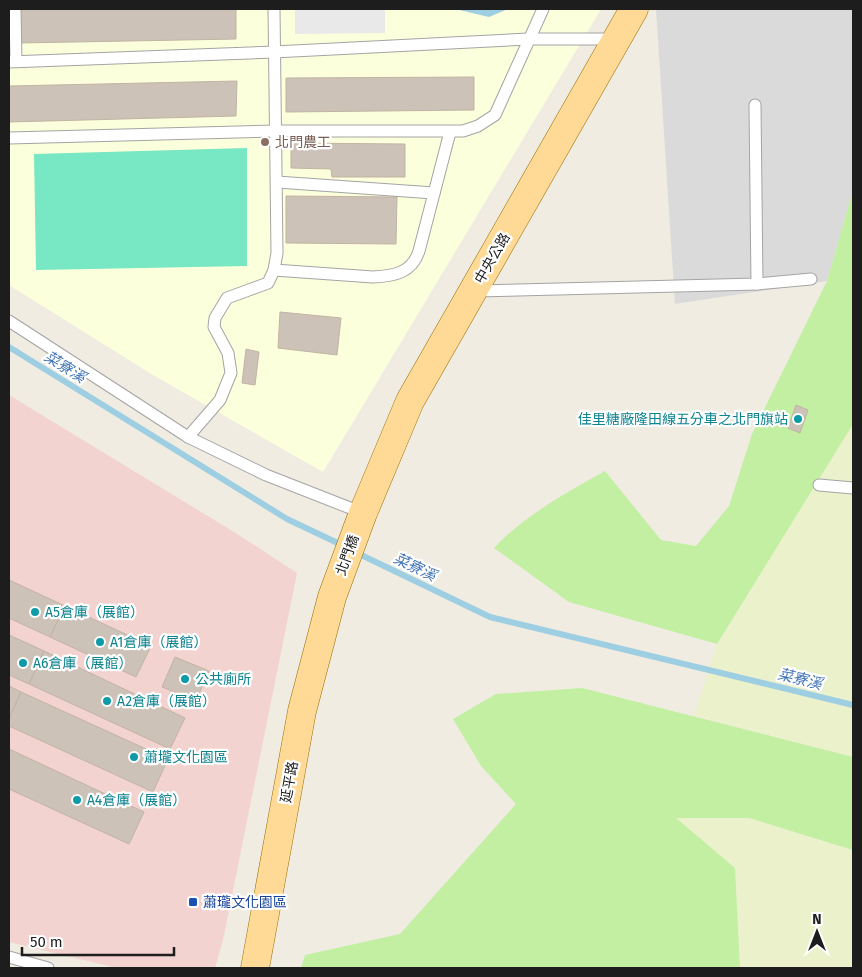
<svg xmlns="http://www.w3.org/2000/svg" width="862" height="977" viewBox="0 0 862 977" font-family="'Fira Sans','Noto Sans TC',sans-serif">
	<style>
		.residential { fill: #dbdada }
		.commercial { fill: #f2d3cf }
		.education { fill: #fcffdb }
		.farmland { fill: #ebf1cb }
		.grass { fill: #c2efa2 }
		.pitch { fill: #77e7c4 }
		.parking { fill: #e9e9e9 }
		.water { fill: #9dcee2 }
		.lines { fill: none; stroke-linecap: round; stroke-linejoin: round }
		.stream { stroke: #9dcee2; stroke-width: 6 }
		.building { fill: #ccc2b8; stroke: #c3b3a3 }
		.lane-casing { stroke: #a4a4a4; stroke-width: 13 }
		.primary-casing { stroke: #966f00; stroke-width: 29 }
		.lane { stroke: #fff; stroke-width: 11 }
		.primary { stroke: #ffda97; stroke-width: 28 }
		.education-dot { fill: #8d6e63; stroke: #fff; stroke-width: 2 }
		.culture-dot { fill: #0f9aa8; stroke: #fff; stroke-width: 2 }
		.transit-dot { fill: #1a4fb4; stroke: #fff; stroke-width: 2 }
		.labels { text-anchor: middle; stroke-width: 4.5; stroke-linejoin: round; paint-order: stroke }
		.education-label { font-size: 14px; fill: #785e54; stroke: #fff; text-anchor: start }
		.street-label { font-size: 14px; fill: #1d1d1d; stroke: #fff }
		.culture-label { font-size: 14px; fill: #0d838f; stroke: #fff; text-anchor: start }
		.transit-label { font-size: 14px; fill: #164399; stroke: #fff; text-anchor: start }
		.water-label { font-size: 15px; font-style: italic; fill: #4073b6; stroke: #fff }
	</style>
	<rect width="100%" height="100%" fill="#f0ece2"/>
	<!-- residential -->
	<polygon class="residential" points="656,9 853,9 853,190 827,281 675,304"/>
	<!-- commercial -->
	<polygon class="commercial" points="9,395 234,532 297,573 223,940 215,968 117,968 9,942"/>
	<!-- education -->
	<polygon class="education" points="9,9 601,9 323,472 153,375 9,285"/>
	<!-- farmland -->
	<g class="farmland">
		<polygon points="853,424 853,757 694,716 717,644"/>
		<polygon points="676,818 749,818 853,850 853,968 740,968 735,868"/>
	</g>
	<!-- grass -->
	<g class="grass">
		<path d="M853,190V424L717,644L569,602L494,548C525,515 566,493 605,471L661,540L696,546L729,506L752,434L827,281Z"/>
		<polygon points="582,688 853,757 853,850 749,818 676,818 735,868 740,968 301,968 305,955 400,934 516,804 481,766 453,719 496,694"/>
	</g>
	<!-- pitch -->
	<polygon class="pitch" points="247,148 247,266 36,270 34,154"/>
	<!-- parking -->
	<polygon class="parking" points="295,9 385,9 385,33 295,34"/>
	<!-- water -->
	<polygon class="water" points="455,9 508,9 489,17"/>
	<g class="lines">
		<!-- stream -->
		<g class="stream">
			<polyline points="9,347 287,519 344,546"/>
			<polyline points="355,552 490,617 853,705"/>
		</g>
	</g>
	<!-- building -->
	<g class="building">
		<polygon points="20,9 236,9 236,39 20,43"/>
		<polygon points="474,77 474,110 286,112 286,78"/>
		<polygon points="237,81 236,116 9,122 9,86"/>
		<polygon points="291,143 405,144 405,177 332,177 331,169 291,168"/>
		<polygon points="286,196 397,197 396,244 286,243"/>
		<polygon points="280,312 341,318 337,355 278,348"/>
		<polygon points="246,349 259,352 255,385 242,383"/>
		<polygon points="796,405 808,410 800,433 788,428"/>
		<polygon points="9,580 65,606 50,637 9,618"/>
		<polygon points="65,606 151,646 136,677 50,637"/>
		<polygon points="9,635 44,651 29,684 9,675"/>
		<polygon points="44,651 185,718 170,749 29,684"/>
		<polygon points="175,657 209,671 196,701 162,687"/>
		<polygon points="9,686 21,692 9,719"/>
		<polygon points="21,692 168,759 153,792 9,726 9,719"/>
		<polygon points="9,749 144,812 129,844 9,789"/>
	</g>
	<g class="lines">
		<defs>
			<g id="lane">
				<polyline points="15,9 16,61"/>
				<polyline points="9,62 274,52 528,39 616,39"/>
				<polyline points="755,105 757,284"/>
				<polyline points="9,138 277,131 463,131 478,126 495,115 543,9"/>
				<polyline points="277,182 434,193"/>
				<path d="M274,270L373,277C394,276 412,273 419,251L450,132"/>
				<polyline points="475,291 757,284 811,279"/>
				<polyline points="9,321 188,437 266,475 363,513"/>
				<polyline points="188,437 220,400 231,373 228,353 214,327 215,318 227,298 268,283 274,270 277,253 274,9"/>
				<polyline points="819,485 853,488"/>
				<polyline points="9,957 48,968"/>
			</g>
			<polyline id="primary" points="255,968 302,711 332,597 363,513 410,401 634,9"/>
		</defs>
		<!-- lane casing -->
		<use href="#lane" class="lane-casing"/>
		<!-- primary casing -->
		<use href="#primary" class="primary-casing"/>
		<!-- lane -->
		<use href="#lane" class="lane"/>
		<!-- primary -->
		<use href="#primary" class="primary"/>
	</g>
	<!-- markers -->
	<circle class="education-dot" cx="265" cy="142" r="5"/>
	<g class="culture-dot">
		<circle cx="798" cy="419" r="5"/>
		<circle cx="35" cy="612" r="5"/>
		<circle cx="100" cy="642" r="5"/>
		<circle cx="23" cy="663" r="5"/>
		<circle cx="185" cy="679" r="5"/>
		<circle cx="107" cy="701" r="5"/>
		<circle cx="134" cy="757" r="5"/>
		<circle cx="77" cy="800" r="5"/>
	</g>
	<rect class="transit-dot" x="188" y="897" width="10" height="10" rx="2.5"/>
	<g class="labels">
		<!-- education labels -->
		<g class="education-label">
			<text x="275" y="147">北門農工</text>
		</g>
		<!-- street labels -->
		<g class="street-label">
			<text transform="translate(492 258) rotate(-60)" y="5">中央公路</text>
			<text transform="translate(347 555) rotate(-70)" y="5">北門橋</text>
			<text transform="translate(289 782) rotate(-80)" y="5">延平路</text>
		</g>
		<!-- culture labels -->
		<g class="culture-label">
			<text x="788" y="424" text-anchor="end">佳里糖廠隆田線五分車之北門旗站</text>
			<text x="45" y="617">A5倉庫（展館）</text>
			<text x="110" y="647">A1倉庫（展館）</text>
			<text x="33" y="668">A6倉庫（展館）</text>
			<text x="195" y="684">公共廁所</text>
			<text x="117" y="706">A2倉庫（展館）</text>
			<text x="144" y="762">蕭壠文化園區</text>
			<text x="87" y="805">A4倉庫（展館）</text>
		</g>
		<!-- transit labels -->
		<g class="transit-label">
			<text x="203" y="907">蕭瓏文化園區</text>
		</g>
		<!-- water labels -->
		<g class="water-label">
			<text transform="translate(65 367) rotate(32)" y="5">菜寮溪</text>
			<text transform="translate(415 567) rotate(26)" y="5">菜寮溪</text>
			<text transform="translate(800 679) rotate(14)" y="5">菜寮溪</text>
		</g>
	</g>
	<!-- border -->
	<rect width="862" height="977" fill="none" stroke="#1d1d1d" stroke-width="20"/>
	<!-- north arrow -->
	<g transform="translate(817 932)" stroke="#ffffff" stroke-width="4" paint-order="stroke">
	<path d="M0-4L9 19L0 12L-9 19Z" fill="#1d1d1d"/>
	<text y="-8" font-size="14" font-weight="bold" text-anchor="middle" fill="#1d1d1d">N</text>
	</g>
	<!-- scale -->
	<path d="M22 947v8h152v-8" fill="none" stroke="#1d1d1d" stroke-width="2.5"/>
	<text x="30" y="947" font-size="15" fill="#1d1d1d" stroke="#ffffff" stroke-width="4" paint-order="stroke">50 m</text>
</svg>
